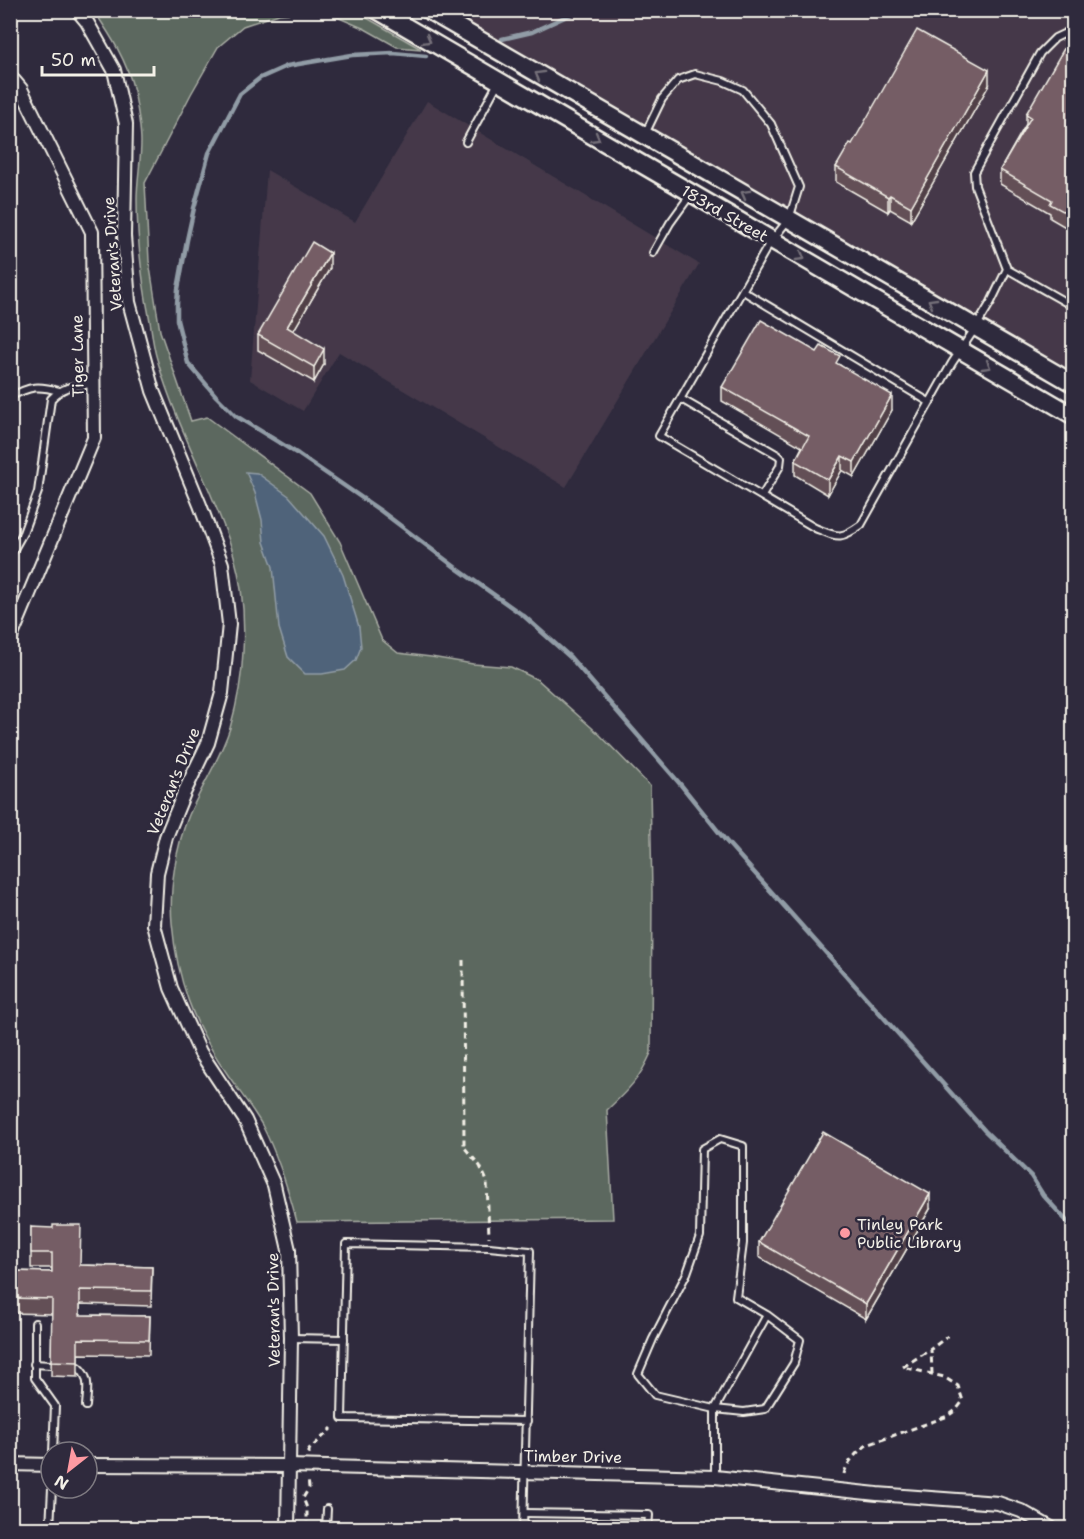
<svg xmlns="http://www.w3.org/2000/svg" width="1084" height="1539" viewBox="0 0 1084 1539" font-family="'Shantell Sans',sans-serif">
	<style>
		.built { fill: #443949 }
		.green { fill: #5b685e; stroke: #a8aca3; stroke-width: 1.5 }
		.water { fill: #4f647a; stroke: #919ca6; stroke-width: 1.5 }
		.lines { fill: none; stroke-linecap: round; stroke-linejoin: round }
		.stream { stroke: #919ca6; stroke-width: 4.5 }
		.lane-casing { stroke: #f4f1e8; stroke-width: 10 }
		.street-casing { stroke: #f4f1e8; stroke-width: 16 }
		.secondary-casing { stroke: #f4f1e8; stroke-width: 21 }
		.path { stroke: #f4f1e8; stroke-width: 3; stroke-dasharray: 6 4.5; stroke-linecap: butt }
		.lane { stroke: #2f2a3d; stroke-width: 6 }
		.street { stroke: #2f2a3d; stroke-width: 12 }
		.secondary { stroke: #2f2a3d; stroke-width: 16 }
		.wall { fill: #645057; stroke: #f4f1e8; stroke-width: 1.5 }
		.shaded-wall { fill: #514147; stroke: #f4f1e8; stroke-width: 1.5 }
		.building { fill: #745d65; stroke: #f4f1e8; stroke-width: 1.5 }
		.oneway { stroke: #747079 }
		.poi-dot { fill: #ff9aa2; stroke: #2f2a3d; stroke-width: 2 }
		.labels { text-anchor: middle; stroke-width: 5; stroke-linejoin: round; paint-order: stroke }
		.street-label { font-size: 16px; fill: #f4f1e8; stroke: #2f2a3d }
		.poi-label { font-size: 16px; fill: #f4f1e8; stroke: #2f2a3d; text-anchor: start }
	</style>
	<rect width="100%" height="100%" fill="#2f2a3d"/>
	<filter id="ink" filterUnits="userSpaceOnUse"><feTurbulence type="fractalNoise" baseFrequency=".0167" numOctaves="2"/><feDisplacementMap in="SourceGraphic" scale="12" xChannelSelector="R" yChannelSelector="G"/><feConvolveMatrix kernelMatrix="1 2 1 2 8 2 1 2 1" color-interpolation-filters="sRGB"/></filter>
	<g filter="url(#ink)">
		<!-- built -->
		<g class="built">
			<polygon points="416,11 1073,11 1073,392"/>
			<polygon points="427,101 699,264 566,487 339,352 303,411 250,380 267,170 355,222"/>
		</g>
		<!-- green -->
		<path class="green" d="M94,11H355L421,49L397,47L365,29L323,11L279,14L243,26L218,47L191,94L145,183L149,261L160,331L191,421L207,417L310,493L340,542L382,640L398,653L431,657L473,664L511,667L538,680L600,735L650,786L652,892L651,1053C639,1080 628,1090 607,1110L613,1219L297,1222C288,1188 278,1156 262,1125C251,1106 238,1090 226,1072C193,1024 177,980 172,923C169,890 176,846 189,815C202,786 220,759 230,728C237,704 242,677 243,652C245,620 243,587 234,556C228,534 218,512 209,490C190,447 170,404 157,359C153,347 152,333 150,321C142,281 137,240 137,199C137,180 141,161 141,142C141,127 137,106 134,91C127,61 111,36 94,11Z"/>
		<!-- water -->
		<polygon class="water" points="246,472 257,473 289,496 324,536 343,575 359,627 361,647 356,660 345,670 322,674 305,674 288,657 279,628 273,567 264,542 262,520 255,493"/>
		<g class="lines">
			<!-- stream -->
			<g class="stream">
				<polyline points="502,39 532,32 580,10"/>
				<polyline points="426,56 393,53 352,55 287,66 260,78 240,94 209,153 194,208 187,240 178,289 177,304 177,320 188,363 216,396 236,416 298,454 381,511 459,570 524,616 570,657 681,785 726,841 985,1131 1031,1176 1043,1195 1074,1229"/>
			</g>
			<defs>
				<g id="lane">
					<path d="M645,134L662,99L678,80L695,74L723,81L743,90L771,124L799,187L789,219L769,244L659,436L815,528C838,537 840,540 861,525L952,363L976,327L991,302L1007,269L975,186L974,172L1040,53L1055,38L1074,29"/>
					<polyline points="466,142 499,81"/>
					<polyline points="653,253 670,223 691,194"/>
					<polyline points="1007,269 1074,307"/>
					<polyline points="743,291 929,402"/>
					<path d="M10,397C30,386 38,385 59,391"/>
					<polyline points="681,399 778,455 781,458 780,466 762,496"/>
					<path d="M10,556L23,533L38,492L51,399C64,385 75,386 93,384"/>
					<polyline points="10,598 23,610"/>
					<polyline points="35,1323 35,1378 55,1406 53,1452"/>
					<polyline points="291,1338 344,1339"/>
					<polyline points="34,1364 51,1365"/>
					<path d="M78,1367C91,1378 87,1390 86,1406"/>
					<polyline points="715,1477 715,1409 767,1315 736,1297 743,1243 743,1146 720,1139 702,1149 700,1236 687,1273 653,1339 638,1374 655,1395 715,1409 744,1412 765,1409 794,1363 800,1340 767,1315"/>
					<polyline points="524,1513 649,1515 648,1528"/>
					<polyline points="50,1528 52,1488"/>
					<polyline points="326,1528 327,1509"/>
					<path d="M523,1528C526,1436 528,1344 530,1251L489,1247L346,1244L342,1418L527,1421"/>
				</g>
				<g id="street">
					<polyline points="77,10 87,22 114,70 126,124 124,236 129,302 153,391 200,505 222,564 229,624 222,693 208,743 184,793 166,837 157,873 154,925 171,988 200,1052 245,1120 274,1185 289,1250 291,1338 288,1528"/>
					<polyline points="10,76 21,89 92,232 94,438 10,640"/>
					<polyline points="10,1464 51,1465"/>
					<polyline points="87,1465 289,1466 715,1477 877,1494 998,1503 1021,1511 1051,1528"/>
				</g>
				<g id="secondary">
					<polyline points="377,10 1074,416"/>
					<polyline points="428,10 1074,384"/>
				</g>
			</defs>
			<!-- lane casing -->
			<use href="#lane" class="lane-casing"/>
			<!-- street casing -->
			<use href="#street" class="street-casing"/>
			<!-- secondary casing -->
			<use href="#secondary" class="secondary-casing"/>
			<!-- path -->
			<g class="path">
				<polyline points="463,960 464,1147 480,1166 487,1181 489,1237"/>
				<polyline points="903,1367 931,1349"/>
				<polyline points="932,1374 931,1349 948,1336"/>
				<polyline points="309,1454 309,1450 332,1428"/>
				<path d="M844,1474C847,1462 857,1452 867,1445L948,1416L956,1410L963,1401L958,1386L944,1377L903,1367"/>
				<polyline points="307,1528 307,1508 303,1498 309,1488 308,1478"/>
			</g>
			<!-- lane -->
			<use href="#lane" class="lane"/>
			<!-- street -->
			<use href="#street" class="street"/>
			<!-- secondary -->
			<use href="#secondary" class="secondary"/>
		</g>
		<!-- wall -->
		<g class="wall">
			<polygon points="1074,50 1074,232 1050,218 1050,213 1000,184 1000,170 1026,124 1026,114"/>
			<polygon points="989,85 911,221 890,209 888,212 836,182 836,167 852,144"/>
			<polygon points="330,268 293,331 324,364 314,382 258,350 258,335"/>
			<polygon points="840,365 892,410 854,477 842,470 828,495 795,475 795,461 802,447 722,401 722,387"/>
			<polygon points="930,1209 866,1319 759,1257 759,1242"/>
			<polygon points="31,1227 81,1265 152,1267 151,1306 80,1304 80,1315 150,1316 149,1355 78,1354 78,1377 51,1376 52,1314 10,1313 10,1271 52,1272 52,1268 31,1268"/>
		</g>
		<!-- shaded-wall -->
		<g class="shaded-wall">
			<polygon points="989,70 989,85 911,221 911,207"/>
			<polygon points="890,195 890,209 888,212 888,197"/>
			<polygon points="330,253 330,268 287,342 287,327"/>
			<polygon points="324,349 324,364 314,382 314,367"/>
			<polygon points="892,395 892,410 854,477 854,462"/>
			<polygon points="842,456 842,470 828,495 828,480"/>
			<polygon points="930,1194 930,1209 866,1319 866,1304"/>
		</g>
		<!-- building -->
		<g class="building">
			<polygon points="917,30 989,70 911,207 890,195 888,197 836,167 850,143 852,144"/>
			<polygon points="1066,45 1074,50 1074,217 1050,204 1052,200 1000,170 1031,117 1026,114"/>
			<polygon points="312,242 330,253 287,327 324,349 314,367 258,335"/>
			<polygon points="761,320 817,352 821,346 840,356 836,363 892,395 854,462 842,456 828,480 795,461 809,436 722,387"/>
			<polygon points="823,1132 930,1194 866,1304 759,1242"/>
			<polygon points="53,1225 81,1225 80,1265 152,1267 151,1291 80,1290 80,1315 150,1316 149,1340 78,1339 78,1362 51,1361 52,1299 10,1298 10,1271 52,1272 52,1253 31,1253 31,1227 53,1228"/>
		</g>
		<!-- one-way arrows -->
		<defs><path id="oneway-chevron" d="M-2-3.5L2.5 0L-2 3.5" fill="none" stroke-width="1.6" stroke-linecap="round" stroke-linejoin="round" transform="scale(1.5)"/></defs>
		<g class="oneway">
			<use href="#oneway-chevron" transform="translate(427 40) rotate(30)"/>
			<use href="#oneway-chevron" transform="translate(539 75) rotate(-150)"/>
			<use href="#oneway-chevron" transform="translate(596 138) rotate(30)"/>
			<use href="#oneway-chevron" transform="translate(745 194) rotate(-151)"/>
			<use href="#oneway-chevron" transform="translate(801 257) rotate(30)"/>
			<use href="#oneway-chevron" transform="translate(932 302) rotate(-150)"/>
			<use href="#oneway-chevron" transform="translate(987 366) rotate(30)"/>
		</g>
	</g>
	<!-- markers -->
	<circle class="poi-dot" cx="845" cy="1233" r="6"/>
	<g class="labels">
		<!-- street labels -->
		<g class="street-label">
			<text transform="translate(725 213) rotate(30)" y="6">183rd Street</text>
			<text transform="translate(112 254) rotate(-94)" y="6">Veteran's Drive</text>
			<text transform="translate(77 356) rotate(-91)" y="6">Tiger Lane</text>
			<text transform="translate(173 781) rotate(-68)" y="6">Veteran's Drive</text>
			<text transform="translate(273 1310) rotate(-91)" y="6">Veteran's Drive</text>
			<text transform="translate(573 1456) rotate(1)" y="6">Timber Drive</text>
		</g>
		<!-- poi labels -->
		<g class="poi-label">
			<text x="857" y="1230">Tinley Park<tspan x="857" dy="18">Public Library</tspan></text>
		</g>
	</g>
	<!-- margin -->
	<rect width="1084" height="1539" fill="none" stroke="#2f2a3d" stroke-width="36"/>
	<rect x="18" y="18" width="1048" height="1503" fill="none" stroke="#f4f1e8" stroke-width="2" filter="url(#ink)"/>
	<!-- north arrow -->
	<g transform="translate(69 1470) rotate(211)"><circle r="28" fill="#2f2a3d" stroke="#7e7a81" stroke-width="1.5"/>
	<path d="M0-4.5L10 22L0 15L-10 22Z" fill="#ff9aa2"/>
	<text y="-9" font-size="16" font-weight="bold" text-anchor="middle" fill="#f4f1e8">N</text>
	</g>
	<!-- scale -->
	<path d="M42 66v9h112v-9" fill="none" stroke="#f4f1e8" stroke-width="3"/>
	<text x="51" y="66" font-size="18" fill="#f4f1e8" stroke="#2f2a3d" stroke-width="4.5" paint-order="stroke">50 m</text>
</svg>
